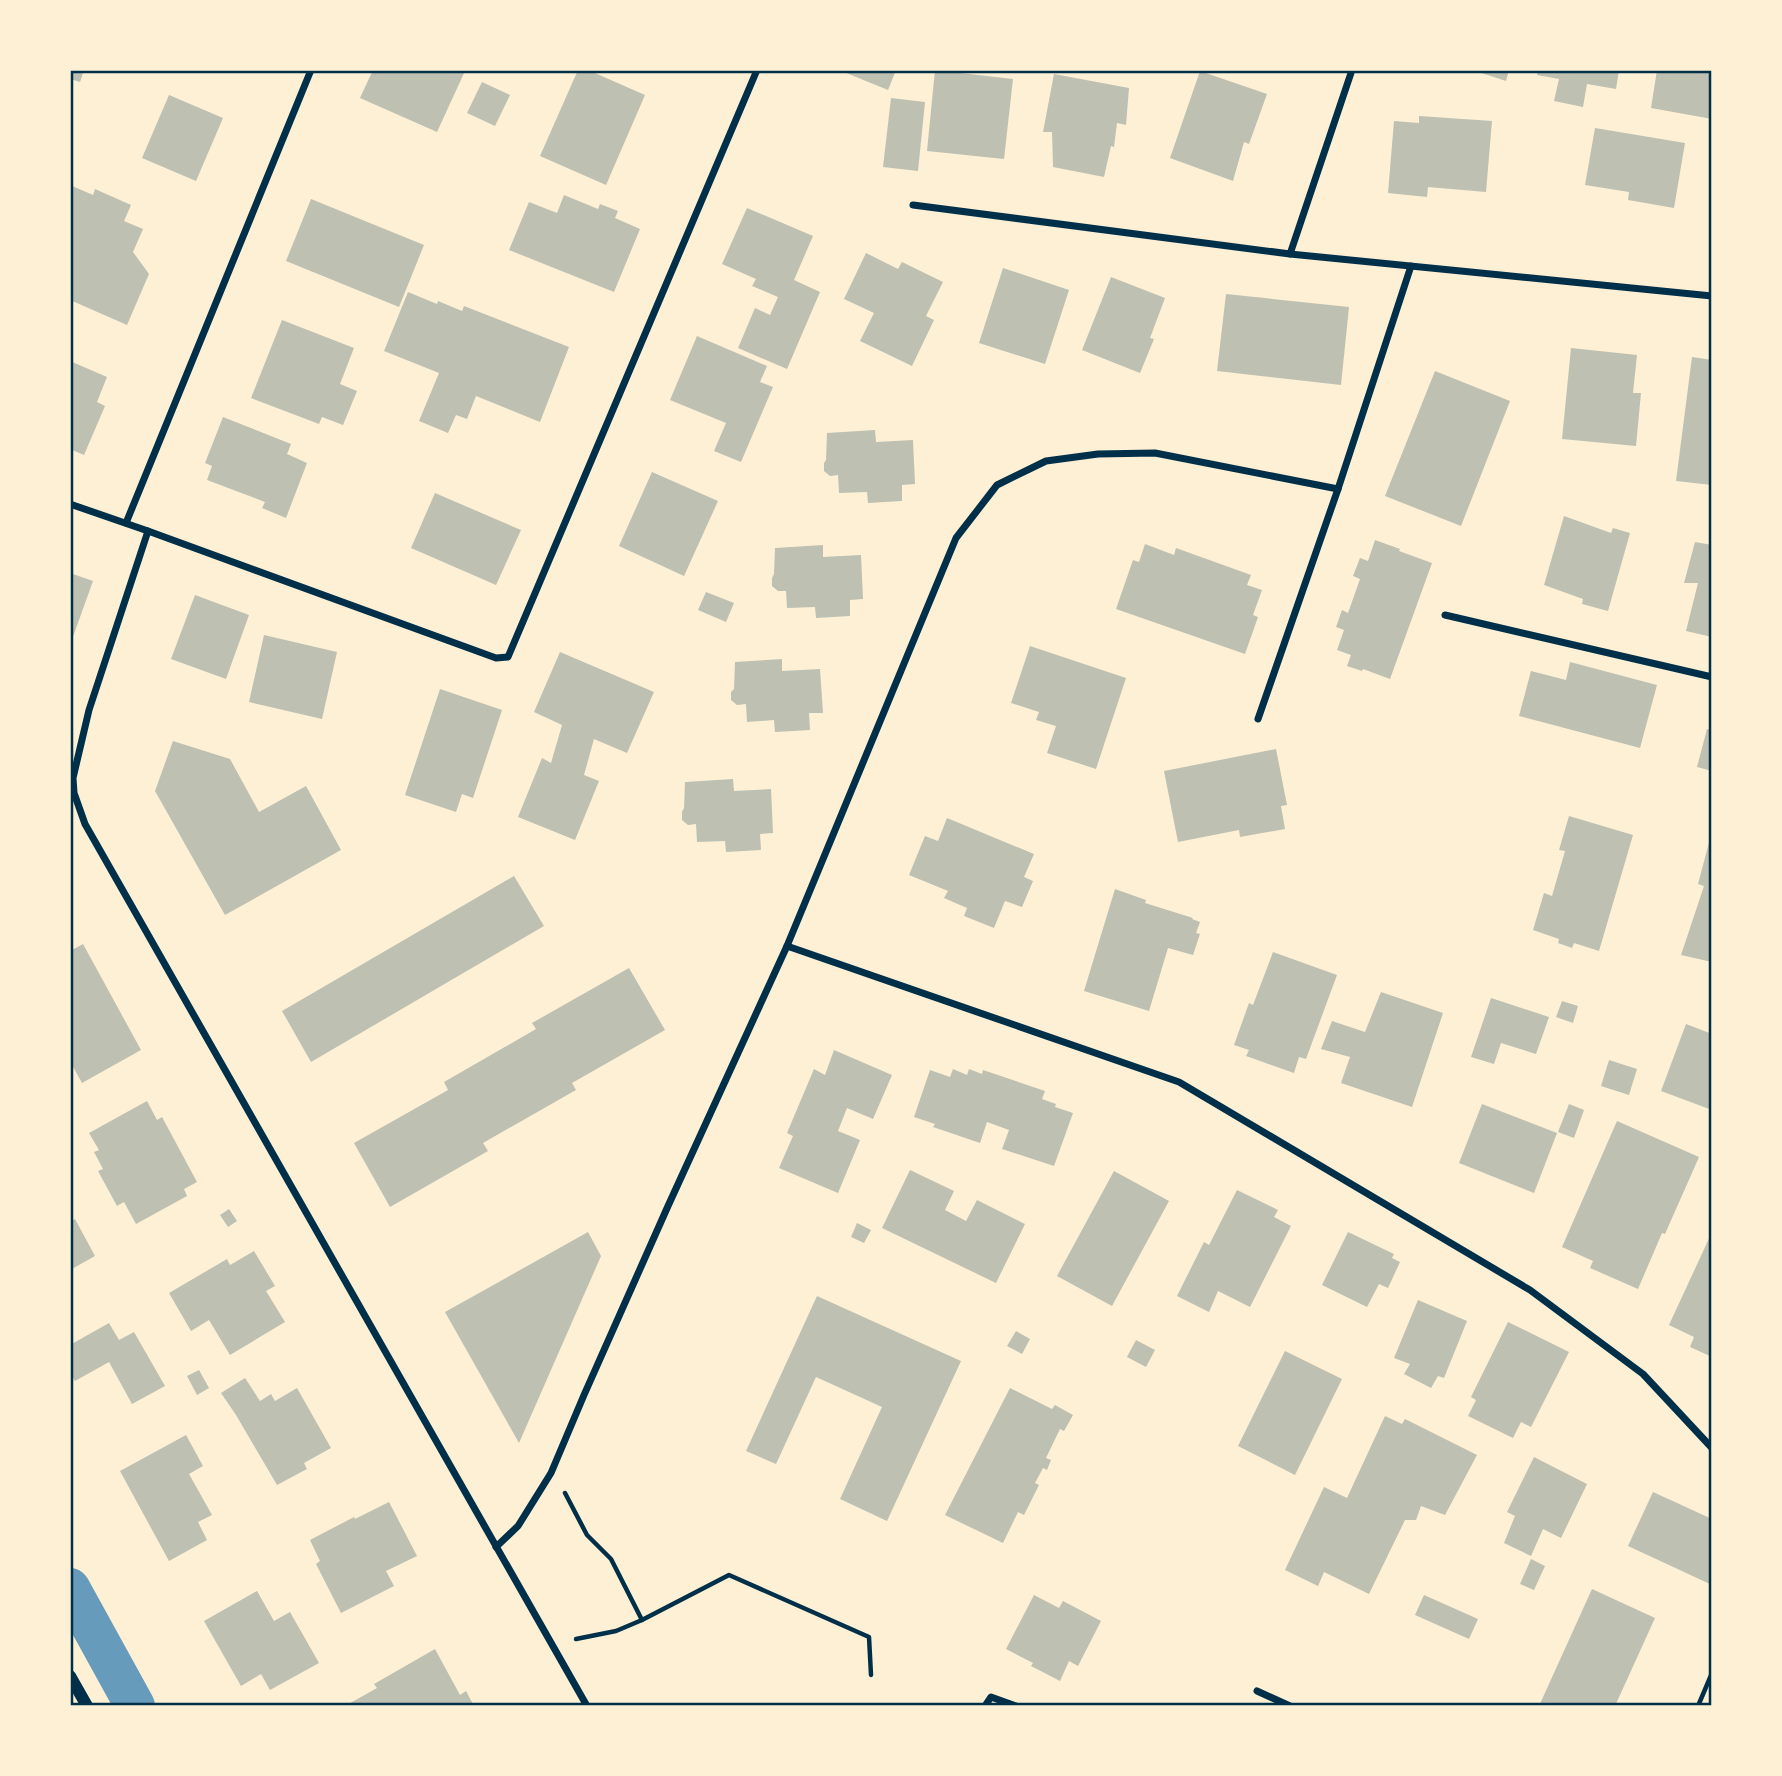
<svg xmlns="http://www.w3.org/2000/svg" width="1782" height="1776" viewBox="0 0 1782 1776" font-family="'Exo 2',sans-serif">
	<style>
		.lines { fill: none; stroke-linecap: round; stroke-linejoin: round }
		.canal { stroke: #669bbc; stroke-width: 40 }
		.building { fill: #bec0b2 }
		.path { stroke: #003049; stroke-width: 4.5 }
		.minor { stroke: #003049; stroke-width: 7 }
		.tertiary { stroke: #003049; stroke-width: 12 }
		.neatline { fill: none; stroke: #003049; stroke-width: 2.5 }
	</style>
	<rect width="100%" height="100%" fill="#fdf0d5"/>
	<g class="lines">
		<!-- canal -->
		<polyline class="canal" points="70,1588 135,1706"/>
	</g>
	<!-- building -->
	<g class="building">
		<polygon points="70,70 84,70 80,82 70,79"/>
		<polygon points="373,70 462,70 465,71 437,132 360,98"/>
		<polygon points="578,70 588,70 645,95 606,185 540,156"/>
		<polygon points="839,70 896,70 888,90"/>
		<polygon points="935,70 1013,79 1004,159 927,151"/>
		<polygon points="1472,70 1509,70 1506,81"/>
		<polygon points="1538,70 1619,70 1616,89 1587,84 1583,107 1554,101 1559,79 1537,75"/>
		<polygon points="1657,70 1712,70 1712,119 1651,108"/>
		<polygon points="1200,71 1267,94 1249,144 1244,142 1233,181 1170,158"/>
		<polygon points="1054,74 1129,88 1126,125 1117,123 1114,147 1111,146 1104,177 1053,167 1052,132 1043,132"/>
		<polygon points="482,82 510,95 495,126 467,113"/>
		<polygon points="169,95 223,118 196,181 142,158"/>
		<polygon points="891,98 925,102 918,171 883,167"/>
		<polygon points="1419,116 1492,121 1486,192 1428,187 1427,197 1388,193 1394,121 1419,123"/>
		<polygon points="1595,128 1685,143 1674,208 1628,200 1629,192 1585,185"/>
		<polygon points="70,185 93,195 95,189 131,205 124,221 143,229 133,252 149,274 127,325 70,300"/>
		<polygon points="564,195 598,209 600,204 618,211 615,218 640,229 614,292 509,250 529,202 557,213"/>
		<polygon points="311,199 424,245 399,307 286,261"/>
		<polygon points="747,208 813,236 794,280 820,292 787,369 738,348 755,308 770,315 778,297 752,286 756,279 722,264"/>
		<polygon points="866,253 898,269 902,262 943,282 926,316 934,320 912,366 860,341 874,313 844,299"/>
		<polygon points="1003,268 1069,290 1045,364 979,343"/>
		<polygon points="1111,277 1165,298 1150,338 1154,339 1140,373 1082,350"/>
		<polygon points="408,292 437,304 438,301 462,311 464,306 569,347 540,422 476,396 467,419 456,415 448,433 419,421 439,373 384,351"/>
		<polygon points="1226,294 1349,307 1341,385 1217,371"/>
		<polygon points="282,320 354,348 340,384 357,391 343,425 322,417 319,424 251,398"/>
		<polygon points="697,336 767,366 760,382 773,387 741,462 714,451 726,423 670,400"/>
		<polygon points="1571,348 1637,355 1633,393 1641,393 1636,446 1562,439"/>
		<polygon points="1692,357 1712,360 1712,485 1676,481"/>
		<polygon points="70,361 107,377 97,402 105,406 84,455 70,449"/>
		<polygon points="1435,371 1510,401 1461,526 1385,496"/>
		<polygon points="223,417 291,444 287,454 307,463 286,518 262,508 265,502 207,480 212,466 205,463"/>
		<polygon points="875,430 876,442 913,440 915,484 902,485 902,501 868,503 867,492 839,493 838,475 830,476 824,471 824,463 826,460 827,433"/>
		<polygon points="652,472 718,501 684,576 619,546"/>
		<polygon points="435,493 521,530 496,585 411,548"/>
		<polygon points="1564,516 1611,533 1613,528 1630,533 1608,611 1582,604 1583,599 1544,585"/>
		<polygon points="1375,540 1400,549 1399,551 1432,563 1390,679 1363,669 1362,671 1347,666 1351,655 1337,650 1344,630 1336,627 1342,610 1348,613 1360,579 1353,576 1360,558 1368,561"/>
		<polygon points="1695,542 1712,545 1712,637 1686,631 1698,583 1684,583"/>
		<polygon points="1145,544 1174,555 1176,548 1251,575 1247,585 1262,590 1253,615 1258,617 1245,654 1116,609 1133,560 1139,562"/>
		<polygon points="823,545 823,557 861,555 863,599 850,600 850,616 816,618 815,607 787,608 786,591 778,591 772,586 772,578 774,574 775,548"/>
		<polygon points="70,573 93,581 70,645"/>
		<polygon points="706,592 734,603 726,622 698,610"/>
		<polygon points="195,595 249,615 226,679 171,659"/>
		<polygon points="264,635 337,652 322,719 249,702"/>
		<polygon points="1030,646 1126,678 1096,769 1047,753 1056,726 1036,720 1039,712 1011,703"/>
		<polygon points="560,652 654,692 627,753 594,739 584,775 599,781 575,840 518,817 542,758 551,763 562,725 534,712"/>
		<polygon points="782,659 782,671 820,669 823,713 809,713 810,730 775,732 774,720 747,722 746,704 737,705 731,700 731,692 734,689 735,662"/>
		<polygon points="1570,662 1657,685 1640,748 1519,716 1531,671 1566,680"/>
		<polygon points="440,689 502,710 473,798 462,794 456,812 405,795"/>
		<polygon points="1707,729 1712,730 1712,771 1697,767"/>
		<polygon points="173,741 230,759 259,812 306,786 341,850 225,915 155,791"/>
		<polygon points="1276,749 1287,805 1281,806 1285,829 1240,837 1239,830 1178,842 1164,771"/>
		<polygon points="733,779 734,791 771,789 773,833 760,834 761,850 726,852 725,841 697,842 696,824 688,825 682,820 682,812 684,808 685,782"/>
		<polygon points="1569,816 1633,835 1599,951 1574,943 1572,948 1558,943 1559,939 1533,930 1544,893 1552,896 1565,851 1559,850"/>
		<polygon points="947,818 1034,854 1024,877 1033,881 1022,907 1005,901 994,928 964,916 967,908 944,898 948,891 909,875 925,836 938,841"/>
		<polygon points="1711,835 1712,835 1712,962 1681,955 1704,886 1698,884"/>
		<polygon points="514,876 544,926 311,1062 282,1011"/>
		<polygon points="1115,889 1146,900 1145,903 1193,918 1192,919 1200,922 1196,933 1200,934 1193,955 1168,948 1149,1011 1084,991"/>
		<polygon points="83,944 141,1050 82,1083 70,1061 70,951"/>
		<polygon points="1273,952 1337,975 1306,1059 1299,1057 1294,1073 1246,1056 1249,1050 1234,1045 1249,1003 1253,1005"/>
		<polygon points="629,968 665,1030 572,1083 576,1090 483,1143 488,1151 390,1207 354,1143 448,1090 444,1082 536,1029 532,1023"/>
		<polygon points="1381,992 1443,1013 1412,1107 1341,1083 1350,1057 1321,1049 1332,1021 1365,1032"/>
		<polygon points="1491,998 1549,1017 1536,1054 1501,1043 1494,1064 1471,1057"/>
		<polygon points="1562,1001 1578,1006 1573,1023 1556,1017"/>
		<polygon points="1686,1024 1712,1034 1712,1110 1661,1091"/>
		<polygon points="834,1050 892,1075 873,1119 847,1108 838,1131 860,1140 838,1193 779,1168 793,1136 787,1133 814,1069 825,1075"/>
		<polygon points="1609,1060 1637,1069 1629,1095 1601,1086"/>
		<polygon points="953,1069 967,1075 969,1069 982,1074 983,1070 1045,1091 1042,1099 1056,1104 1055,1107 1073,1113 1054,1166 1002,1149 1009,1130 987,1122 980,1143 933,1127 935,1124 914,1117 930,1070 950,1077"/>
		<polygon points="147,1101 157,1120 162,1117 197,1182 184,1189 187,1196 136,1224 124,1202 117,1206 98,1171 103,1169 94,1152 99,1150 89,1133"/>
		<polygon points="1482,1104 1557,1133 1534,1193 1459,1163"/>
		<polygon points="1569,1104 1584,1110 1574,1138 1558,1132"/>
		<polygon points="1617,1121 1699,1157 1665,1234 1662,1233 1638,1289 1590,1268 1593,1261 1562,1247"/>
		<polygon points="910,1170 954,1191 945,1210 966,1221 977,1200 1025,1224 996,1283 882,1228"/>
		<polygon points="1114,1171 1169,1201 1112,1306 1057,1276"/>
		<polygon points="1237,1190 1278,1210 1274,1217 1291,1226 1250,1307 1218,1291 1209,1312 1177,1296 1204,1242 1209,1245"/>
		<polygon points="229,1209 237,1221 228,1227 220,1215"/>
		<polygon points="75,1219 95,1256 70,1270 70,1222"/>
		<polygon points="857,1223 871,1230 864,1243 851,1237"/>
		<polygon points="588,1232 601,1256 519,1443 445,1312"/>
		<polygon points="1348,1232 1394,1254 1392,1258 1400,1262 1388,1288 1379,1284 1367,1307 1322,1285"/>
		<polygon points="1712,1232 1712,1357 1690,1347 1694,1337 1669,1325"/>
		<polygon points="254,1251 275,1286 266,1291 285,1322 230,1355 209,1320 191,1331 169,1293 227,1259 230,1265"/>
		<polygon points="817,1296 961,1361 887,1521 840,1499 882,1407 816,1377 776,1464 746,1451"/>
		<polygon points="1418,1300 1467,1321 1444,1378 1438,1376 1431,1388 1404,1374 1410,1364 1394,1358"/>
		<polygon points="1508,1322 1569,1352 1531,1427 1521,1422 1513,1438 1468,1416 1476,1400 1471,1397"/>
		<polygon points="109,1323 119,1340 134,1332 165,1386 132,1404 109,1362 75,1381 70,1373 70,1345"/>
		<polygon points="1016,1331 1030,1339 1022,1354 1007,1346"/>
		<polygon points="1136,1340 1155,1350 1146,1367 1127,1357"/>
		<polygon points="1285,1351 1342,1379 1295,1475 1238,1446"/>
		<polygon points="199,1370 209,1388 197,1395 187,1376"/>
		<polygon points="245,1378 260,1401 271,1394 275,1401 297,1388 331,1448 304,1463 307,1469 277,1485 236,1415 221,1393"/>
		<polygon points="1010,1388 1052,1409 1055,1405 1073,1415 1064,1431 1060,1429 1046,1458 1051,1460 1047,1470 1043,1468 1035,1483 1039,1485 1024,1515 1018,1512 1003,1543 945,1515"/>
		<polygon points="1385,1416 1402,1424 1405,1419 1477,1455 1445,1515 1421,1506 1416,1520 1405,1520 1369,1594 1324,1572 1318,1586 1285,1570 1324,1487 1347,1498"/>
		<polygon points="186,1435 203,1466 189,1474 212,1515 198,1522 207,1540 169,1561 120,1471"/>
		<polygon points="1534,1457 1587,1484 1561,1538 1543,1529 1531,1556 1504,1543 1515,1516 1507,1512"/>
		<polygon points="1653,1492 1712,1519 1712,1585 1628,1546"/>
		<polygon points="389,1502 417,1556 386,1571 394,1586 341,1613 316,1564 320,1561 310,1540 354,1517 355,1519"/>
		<polygon points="1531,1559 1545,1566 1534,1590 1520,1584"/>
		<polygon points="1592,1589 1655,1618 1615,1706 1539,1706"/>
		<polygon points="257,1591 274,1621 290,1612 319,1663 270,1690 261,1674 241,1686 204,1621"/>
		<polygon points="1034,1595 1059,1608 1063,1601 1101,1621 1078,1666 1069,1661 1060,1681 1031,1666 1033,1663 1006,1649"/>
		<polygon points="1424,1595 1478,1619 1469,1639 1415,1615"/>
		<polygon points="435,1649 460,1695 466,1691 474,1706 345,1706 377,1688 374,1684"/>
	</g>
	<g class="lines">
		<!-- path -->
		<g class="path">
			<polyline points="565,1493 587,1535 611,1559 642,1620 729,1575 869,1637 871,1675"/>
			<polyline points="576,1639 616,1631 642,1620"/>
			<polyline points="1698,1706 1712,1673"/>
		</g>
		<!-- minor -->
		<g class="minor">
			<polyline points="913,205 1290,254 1712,296"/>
			<polyline points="1290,254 1352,70"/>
			<polyline points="70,504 148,531 496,658 508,657 757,70"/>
			<polyline points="126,523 311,70"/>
			<polyline points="148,531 89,710 73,778 74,793 85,824 587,1706"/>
			<polyline points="1445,615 1712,677"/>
			<polyline points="1258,719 1338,489"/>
			<polyline points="787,946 956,538 997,485 1046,461 1098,454 1155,453 1338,489 1411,266"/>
			<polyline points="496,1547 518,1526 551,1473 584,1395 668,1206 787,946 1179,1082 1530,1290 1643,1374 1712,1448"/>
			<polyline points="1257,1691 1290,1706"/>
			<polyline points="985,1706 991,1697 1016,1706"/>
		</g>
		<!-- tertiary -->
		<polyline class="tertiary" points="70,1676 87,1706"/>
	</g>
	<!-- border -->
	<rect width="1782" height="1776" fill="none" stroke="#fdf0d5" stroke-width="144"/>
	<rect x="72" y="72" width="1638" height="1632" class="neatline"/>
</svg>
